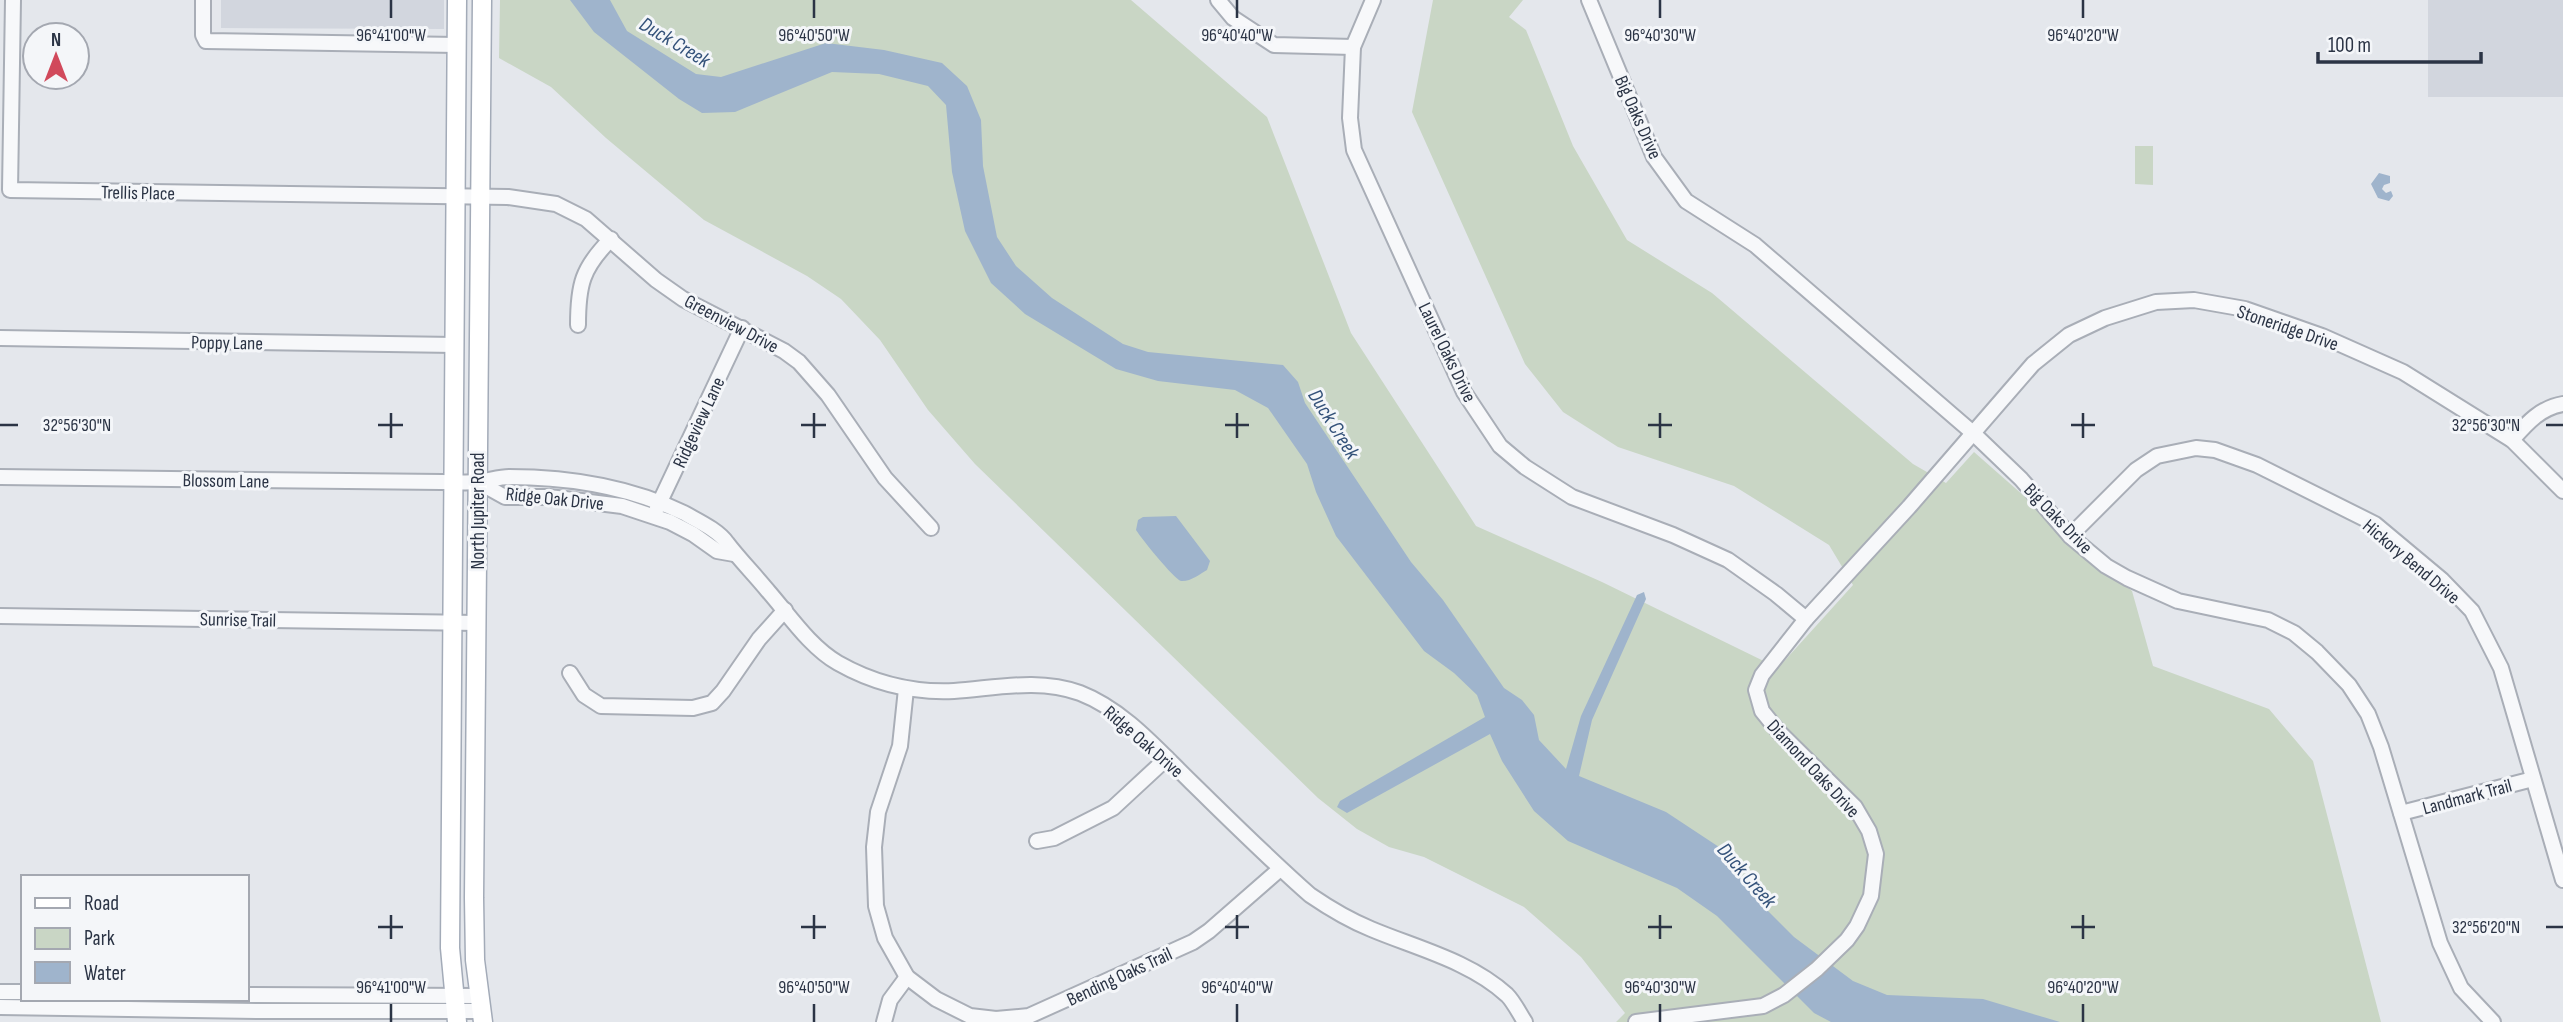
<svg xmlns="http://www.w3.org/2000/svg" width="2563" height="1022" viewBox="0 0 2563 1022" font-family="'Sofia Sans Condensed',sans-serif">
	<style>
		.built { fill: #d2d6de }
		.green { fill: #c9d6c5 }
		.water { fill: #9fb4cc }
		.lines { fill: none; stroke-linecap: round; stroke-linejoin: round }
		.minor-casing { stroke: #a9aeb7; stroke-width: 18 }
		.major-casing { stroke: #a3abb8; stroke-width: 21 }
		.minor { stroke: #f7f8fa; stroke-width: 14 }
		.major { stroke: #fff; stroke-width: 18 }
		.ticks { fill: none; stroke: #2b3445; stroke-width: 2.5 }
		.labels { text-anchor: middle; stroke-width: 6; stroke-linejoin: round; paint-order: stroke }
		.street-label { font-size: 19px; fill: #2b3445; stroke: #f4f6f9 }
		.water-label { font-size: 21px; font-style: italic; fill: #34527a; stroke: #f4f6f9 }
		.ticks-label { font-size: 18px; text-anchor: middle; fill: #2b3445; stroke: #f4f6f9; stroke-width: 6; stroke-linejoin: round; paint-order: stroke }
	</style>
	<rect width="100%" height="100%" fill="#e4e7ec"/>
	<!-- built -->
	<g class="built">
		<polygon points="221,0 444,0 444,29 221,28"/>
		<rect x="2428" y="0" width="135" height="97"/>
	</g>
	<!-- green -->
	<g class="green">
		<polygon points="500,0 1131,0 1267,117 1351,333 1476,526 1602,582 1778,668 1853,585 1829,545 1734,486 1618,447 1563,412 1525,364 1412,112 1433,0 1523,0 1509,17 1526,30 1573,146 1627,240 1712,293 1913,464 1946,483 1974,452 2132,591 2153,666 2269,709 2313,761 2381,1022 1616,1022 1625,1013 1581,957 1524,907 1424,857 1389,847 1357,829 1318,798 975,464 928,410 880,340 841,299 807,276 704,220 606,138 551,87 499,58"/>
		<polygon points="2135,146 2153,146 2153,185 2135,184"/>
	</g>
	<!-- water -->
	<g class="water">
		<polygon points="570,0 610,0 627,31 696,74 721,77 826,43 884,50 942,63 967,86 981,120 983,166 997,237 1016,266 1052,298 1123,344 1148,352 1283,365 1298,382 1305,403 1411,562 1443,600 1504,688 1522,700 1534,715 1539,740 1566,769 1581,716 1637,595 1644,592 1646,599 1592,720 1579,776 1666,812 1719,847 1759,902 1794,937 1853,981 1887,995 1983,999 2060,1022 1831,1022 1814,1013 1717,916 1677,888 1568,841 1534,811 1502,761 1490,734 1347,813 1337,807 1340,801 1485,717 1477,695 1454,673 1424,651 1336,536 1316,492 1307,464 1268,408 1235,390 1158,381 1116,369 1025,314 991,283 965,231 952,172 946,105 928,86 879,74 832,72 735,112 702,113 679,99 594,32"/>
		<polygon points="2379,173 2390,176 2390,183 2384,185 2382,189 2386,193 2391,191 2393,196 2389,201 2378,198 2371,184"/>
		<path d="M1176,516L1210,561L1207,570C1200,574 1190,582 1181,581C1174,579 1141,538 1136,530L1138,520L1143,517Z"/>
	</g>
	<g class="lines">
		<defs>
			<g id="minor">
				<polyline points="13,0 10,190 508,197 556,204 586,219 656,280 683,299 784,351 799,362 828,395 885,478 931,528"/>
				<polyline points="203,0 203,35 206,41 457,45"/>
				<polyline points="1218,0 1233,18 1274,45 1353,47"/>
				<polyline points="1373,0 1353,47 1350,118 1354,150 1464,392 1500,446 1525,467 1572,497 1673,535 1728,560 1776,594 1806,619"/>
				<polyline points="1589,0 1654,157 1686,201 1755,245 1973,433 2021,479 2070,536 2106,566 2127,578 2178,601 2268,620 2294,633 2317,652 2349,685 2368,714 2381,747 2440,943 2461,988 2493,1022"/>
				<path d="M578,325C578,285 582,268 611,239"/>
				<polyline points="0,338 455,345"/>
				<path d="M2512,440C2527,423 2540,408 2563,404"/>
				<path d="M0,477L441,482C453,482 466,483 478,482C488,481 499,477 509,477C569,477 630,487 684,513C698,521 718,530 727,543C740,560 755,575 768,591C789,615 810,647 838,663C875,684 912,693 954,691C997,688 1039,678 1080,693C1124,710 1158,750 1191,782C1230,820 1269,859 1310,895C1329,908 1349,920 1371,929C1416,948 1470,961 1507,995C1514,1002 1519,1013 1525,1022"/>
				<polyline points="478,482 505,497 549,497 622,506 670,522 693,534 717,551 734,554"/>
				<polyline points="657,508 742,328"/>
				<polyline points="2070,536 2136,470 2157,456 2196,448 2215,450 2257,465 2375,524 2442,580 2472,611 2501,668 2563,880"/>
				<polyline points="0,616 477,623"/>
				<polyline points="570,673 584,695 601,706 693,708 712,703 723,691 759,639 785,610"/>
				<polyline points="906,689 900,746 878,812 874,847 876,906 885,938 907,977 936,999 970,1016 996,1019 1029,1016 1193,942 1209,931 1280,869"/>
				<polyline points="2401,813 2533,779"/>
				<polyline points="1037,841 1054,838 1113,808 1167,758"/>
				<polyline points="0,992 23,992"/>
				<polyline points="247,995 479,996"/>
				<polyline points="0,1007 258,1011 481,1011"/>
				<polyline points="884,1022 890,1000 907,977"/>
				<polyline points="1636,1022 1763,1006 1784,995 1817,969 1847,940 1857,926 1871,896 1873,879 1876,854 1869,831 1855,807 1779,732 1762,711 1756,690 1762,675 1806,619 1909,507 2033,364 2069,335 2105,318 2156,302 2194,300 2245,309 2322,336 2403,372 2512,440 2563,491"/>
			</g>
			<g id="major">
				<polyline points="482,0 474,898 475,960 483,1022"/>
				<polyline points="457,1022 450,948 457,0"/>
			</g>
		</defs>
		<!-- minor casing -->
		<use href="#minor" class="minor-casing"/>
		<!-- major casing -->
		<use href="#major" class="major-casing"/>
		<!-- minor -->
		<use href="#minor" class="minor"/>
		<!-- major -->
		<use href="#major" class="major"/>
	</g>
	<!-- ticks -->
	<path class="ticks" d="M391,0V18M814,0V18M1237,0V18M1660,0V18M2083,0V18M391,413V438M814,413V438M1237,413V438M1660,413V438M2083,413V438M0,425H18M378,425H403M801,425H826M1225,425H1249M1648,425H1672M2071,425H2095M2546,425H2563M391,915V939M814,915V939M1237,915V939M1660,915V939M2083,915V939M378,927H403M801,927H826M1225,927H1249M1648,927H1672M2071,927H2095M2546,927H2563M391,1004V1022M814,1004V1022M1237,1004V1022M1660,1004V1022M2083,1004V1022"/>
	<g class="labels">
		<!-- street labels -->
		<g class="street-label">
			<text transform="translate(1639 117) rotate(66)" y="7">Big Oaks Drive</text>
			<text transform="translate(138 192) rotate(1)" y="7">Trellis Place</text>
			<text transform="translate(732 323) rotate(28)" y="7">Greenview Drive</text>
			<text transform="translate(2288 327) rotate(19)" y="7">Stoneridge Drive</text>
			<text transform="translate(227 342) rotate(1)" y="7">Poppy Lane</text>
			<text transform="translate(1448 352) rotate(64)" y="7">Laurel Oaks Drive</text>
			<text transform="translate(698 422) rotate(-65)" y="7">Ridgeview Lane</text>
			<text transform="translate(226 480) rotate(1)" y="7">Blossom Lane</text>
			<text transform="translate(555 498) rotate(6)" y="7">Ridge Oak Drive</text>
			<text transform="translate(477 511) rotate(-90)" y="7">North Jupiter Road</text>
			<text transform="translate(2059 518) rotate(46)" y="7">Big Oaks Drive</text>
			<text transform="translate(2412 561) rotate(40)" y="7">Hickory Bend Drive</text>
			<text transform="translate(238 619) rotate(1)" y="7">Sunrise Trail</text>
			<text transform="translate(1144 741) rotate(41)" y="7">Ridge Oak Drive</text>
			<text transform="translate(1814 768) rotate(47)" y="7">Diamond Oaks Drive</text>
			<text transform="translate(2467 796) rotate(-15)" y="7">Landmark Trail</text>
			<text transform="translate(1119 976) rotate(-25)" y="7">Bending Oaks Trail</text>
		</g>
		<!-- water labels -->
		<g class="water-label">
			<text transform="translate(675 42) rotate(31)" y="7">Duck Creek</text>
			<text transform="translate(1334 424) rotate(58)" y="7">Duck Creek</text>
			<text transform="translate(1747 875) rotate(49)" y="7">Duck Creek</text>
		</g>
	</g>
	<g class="ticks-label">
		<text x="391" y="41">96°41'00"W</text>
		<text x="814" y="41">96°40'50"W</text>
		<text x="1237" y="41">96°40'40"W</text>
		<text x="1660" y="41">96°40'30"W</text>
		<text x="2083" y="41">96°40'20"W</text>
		<text x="77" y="431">32°56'30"N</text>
		<text x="2486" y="431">32°56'30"N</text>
		<text x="2486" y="933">32°56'20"N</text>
		<text x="391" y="993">96°41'00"W</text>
		<text x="814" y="993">96°40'50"W</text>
		<text x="1237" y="993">96°40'40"W</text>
		<text x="1660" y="993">96°40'30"W</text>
		<text x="2083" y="993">96°40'20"W</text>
	</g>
	<!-- legend -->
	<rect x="21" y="875" width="228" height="126" fill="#f4f6f9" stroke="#a4a8b1" stroke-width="2"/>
	<rect x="35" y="898" width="35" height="10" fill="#ffffff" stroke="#a4a8b1" stroke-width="2"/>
	<text x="84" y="910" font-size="21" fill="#2b3445">Road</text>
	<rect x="35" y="928" width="35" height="21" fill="#c9d6c5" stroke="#a4a8b1" stroke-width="2"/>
	<text x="84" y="945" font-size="21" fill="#2b3445">Park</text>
	<rect x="35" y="962" width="35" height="21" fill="#9fb4cc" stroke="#a4a8b1" stroke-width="2"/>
	<text x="84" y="980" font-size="21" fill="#2b3445">Water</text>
	<!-- north arrow -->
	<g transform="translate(56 56)"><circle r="33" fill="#f4f6f9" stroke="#a4a8b1" stroke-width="2"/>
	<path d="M0-5L12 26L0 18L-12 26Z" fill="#d1495b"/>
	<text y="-10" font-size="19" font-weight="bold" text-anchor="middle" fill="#2b3445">N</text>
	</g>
	<!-- scale -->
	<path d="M2318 52v10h163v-10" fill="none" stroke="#2b3445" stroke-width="3.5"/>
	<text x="2328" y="52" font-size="21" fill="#2b3445" stroke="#f4f6f9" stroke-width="5" paint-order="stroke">100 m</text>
</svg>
